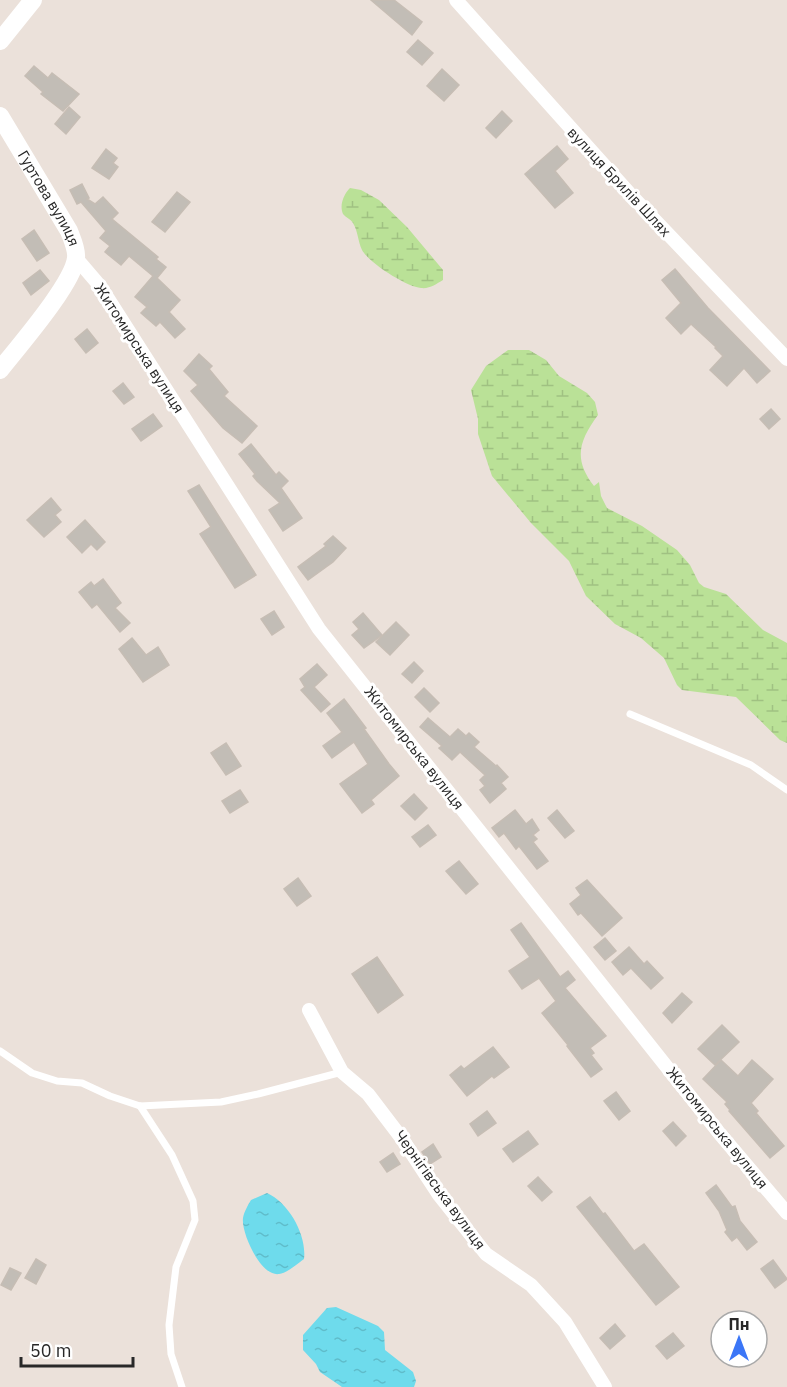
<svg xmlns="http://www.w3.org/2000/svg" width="787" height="1387" viewBox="0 0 787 1387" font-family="'IBM Plex Sans',sans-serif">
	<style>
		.wetland { fill: url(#wetland-marsh) }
		.water { fill: url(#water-ripples) }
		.building { fill: #c2bdb6; stroke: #c6bdb4; stroke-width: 1.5 }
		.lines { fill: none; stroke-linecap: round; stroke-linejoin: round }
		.service { stroke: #fff; stroke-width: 7 }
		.minor { stroke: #fff; stroke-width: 14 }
		.tertiary { stroke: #fff; stroke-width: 18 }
		.labels { text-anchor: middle; stroke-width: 6; stroke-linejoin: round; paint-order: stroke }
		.street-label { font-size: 15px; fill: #282828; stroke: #fff }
	</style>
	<defs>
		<pattern id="wetland-marsh" width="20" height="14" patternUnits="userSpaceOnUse" patternTransform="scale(1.5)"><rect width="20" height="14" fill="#bae197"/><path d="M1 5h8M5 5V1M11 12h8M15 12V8" fill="none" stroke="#a0c182"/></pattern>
		<pattern id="water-ripples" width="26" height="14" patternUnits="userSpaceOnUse" patternTransform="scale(1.5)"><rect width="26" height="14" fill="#6edbec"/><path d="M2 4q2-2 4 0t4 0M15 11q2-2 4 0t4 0" fill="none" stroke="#5fbcca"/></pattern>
	</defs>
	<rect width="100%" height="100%" fill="#ebe1da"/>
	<!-- wetland -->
	<g class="wetland">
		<path d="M350,188L361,190L379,200L407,227L443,270V280C436,284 430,289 421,288C407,287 369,263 362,250C358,242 358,231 353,223C351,219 346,218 343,214C339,205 344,194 350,188Z"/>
		<path d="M508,350H529L546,360L559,376L587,393L595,402L598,415C579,441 573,459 594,486L599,482L601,496L607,508L642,526L677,550L690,565L699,583L704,587L726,594L763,630L787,643V743L780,740L736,697L682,690L677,685L664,658L641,638L615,624L586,596L569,561L531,523L492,476L478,434V419L471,390L486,366Z"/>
	</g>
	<!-- water -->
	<g class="water">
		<path d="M267,1193C289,1203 307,1235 304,1259C297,1264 287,1273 279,1274C261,1277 241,1233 243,1218C244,1212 248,1205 251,1200Z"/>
		<polygon points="336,1307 378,1326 384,1332 385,1350 413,1372 416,1381 414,1387 342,1387 320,1372 316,1364 303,1350 303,1335 327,1308"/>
	</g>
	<!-- building -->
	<g class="building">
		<polygon points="371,0 394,0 422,22 412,35"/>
		<polygon points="418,40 433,53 422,65 407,52"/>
		<polygon points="34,66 48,78 52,73 79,94 63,111 41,94 43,92 25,76"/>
		<polygon points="442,69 459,85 444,101 427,86"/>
		<polygon points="69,107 80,117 66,134 55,124"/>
		<polygon points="502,111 512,121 496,138 486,128"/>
		<polygon points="557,146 568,159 555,171 573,193 555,208 525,174"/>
		<polygon points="106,149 117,158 113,163 118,167 109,179 92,168"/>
		<polygon points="82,184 89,198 87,199 95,204 103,197 118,213 112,219 158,257 156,259 166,267 157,278 180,300 169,312 185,329 175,338 160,322 156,326 141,313 147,307 135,297 153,276 129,256 121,265 105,252 110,246 100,238 106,231 81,202 77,204 70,190"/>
		<polygon points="177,192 190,202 165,232 152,222"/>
		<polygon points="34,230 49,253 37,261 22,239"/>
		<polygon points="675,269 708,308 770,371 757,383 744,368 727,386 710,370 723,356 715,348 716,347 691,324 681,334 666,318 681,303 662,280"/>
		<polygon points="40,270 49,281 31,295 23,283"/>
		<polygon points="87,329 98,343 86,353 75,339"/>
		<polygon points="199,354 212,366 209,369 228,392 224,396 257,426 242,443 223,428 191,391 198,385 184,371"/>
		<polygon points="123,383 134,397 124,404 113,391"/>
		<polygon points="771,409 780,419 769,429 760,419"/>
		<polygon points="153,414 162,426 141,441 132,429"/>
		<polygon points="251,444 276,475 279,472 288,481 281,488 302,518 283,531 269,510 280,503 257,481 253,476 255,474 239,454"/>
		<polygon points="199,485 256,575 235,588 200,534 211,527 188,491"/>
		<polygon points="51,498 61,510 55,515 61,522 44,537 27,520"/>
		<polygon points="85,520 105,542 97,550 91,544 82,553 67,537"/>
		<polygon points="333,536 346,548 333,562 308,580 298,567 326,546 324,544"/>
		<polygon points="103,579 121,603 115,608 130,623 120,632 97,604 92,608 79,592 91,582 94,586"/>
		<polygon points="274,611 284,627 272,635 261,619"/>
		<polygon points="363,613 382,635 364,648 352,635 359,629 353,622"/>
		<polygon points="396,622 409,635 390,655 376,642"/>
		<polygon points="132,638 146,655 158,647 169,665 143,682 119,649"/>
		<polygon points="414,662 423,671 412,683 402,674"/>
		<polygon points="317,664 327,675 314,687 330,704 321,712 301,690 305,687 300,679"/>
		<polygon points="424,688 439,703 430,712 415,697"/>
		<polygon points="344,699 366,728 364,729 389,764 399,776 371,800 374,804 362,813 340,784 368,764 354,742 332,758 323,746 342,732 327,713"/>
		<polygon points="428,718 450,737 458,729 466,736 469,733 479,742 474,747 496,766 497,765 508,777 501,783 506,789 490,803 480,790 485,786 480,780 485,775 460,752 452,760 439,748 442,746 420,727"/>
		<polygon points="226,743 241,766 226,775 211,753"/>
		<polygon points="240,790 248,802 230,813 222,801"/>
		<polygon points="414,794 427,808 415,820 401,806"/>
		<polygon points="515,810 526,824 532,819 539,830 533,835 537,839 533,842 548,861 537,869 519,846 516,849 504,833 499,837 492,828"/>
		<polygon points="557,810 574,831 565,838 548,818"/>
		<polygon points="428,825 436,835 420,847 412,837"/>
		<polygon points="459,861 478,884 466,894 446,871"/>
		<polygon points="298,878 311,896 297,906 284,889"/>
		<polygon points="587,880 622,918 602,936 581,913 578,915 570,904 581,895 576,888"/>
		<polygon points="521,923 560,977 568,971 575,980 565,988 606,1036 590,1048 594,1053 591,1055 602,1069 591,1077 567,1046 568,1045 542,1013 556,1001 539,978 522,989 509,971 530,957 511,930"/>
		<polygon points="605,938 616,951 605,960 594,947"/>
		<polygon points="629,947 644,964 647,961 663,978 651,989 631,968 623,975 612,962"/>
		<polygon points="377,957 403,995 378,1013 352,974"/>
		<polygon points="682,993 692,1002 672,1023 663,1013"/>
		<polygon points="722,1025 739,1042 715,1065 698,1049"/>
		<polygon points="493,1047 509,1067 494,1078 492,1076 467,1096 450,1075 461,1066 464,1069"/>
		<polygon points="721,1060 738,1076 752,1060 773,1079 751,1103 758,1111 756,1113 784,1146 770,1158 729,1111 730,1110 725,1104 727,1102 703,1079"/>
		<polygon points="616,1092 630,1111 619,1120 604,1101"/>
		<polygon points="487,1111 496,1123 478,1136 470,1124"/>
		<polygon points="673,1122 686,1136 676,1146 663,1131"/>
		<polygon points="528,1131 538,1144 513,1162 503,1149"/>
		<polygon points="433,1144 441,1157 430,1164 422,1152"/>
		<polygon points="393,1153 400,1164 387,1172 380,1162"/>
		<polygon points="538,1177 552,1192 542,1201 528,1186"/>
		<polygon points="716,1185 732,1207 735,1206 740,1221 757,1242 747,1250 737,1237 732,1241 725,1232 727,1230 719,1211 706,1193"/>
		<polygon points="590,1197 603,1214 605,1213 634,1251 644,1244 679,1287 656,1305 577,1207"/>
		<polygon points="36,1259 46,1265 36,1284 25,1278"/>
		<polygon points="773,1260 787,1279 775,1288 761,1269"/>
		<polygon points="10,1268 21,1273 11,1290 1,1285"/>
		<polygon points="615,1324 625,1336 610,1349 600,1338"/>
		<polygon points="673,1333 684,1346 667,1359 656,1346"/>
	</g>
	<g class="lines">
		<!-- service -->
		<g class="service">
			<polyline points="630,714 751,765 787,790"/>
			<polyline points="0,1051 32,1073 57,1081 82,1083 110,1096 140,1106 221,1102 258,1094 342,1072"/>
			<polyline points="140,1106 172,1155 193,1201 195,1220 176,1267 169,1325 171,1354 182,1387"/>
		</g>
		<!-- minor -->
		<g class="minor">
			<polyline points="456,0 629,193 787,359"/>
			<polyline points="76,258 100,286 319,629 720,1134 787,1213"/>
			<polyline points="309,1010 342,1072 368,1094 403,1140 439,1195 486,1254 531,1285 565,1322 605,1387"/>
		</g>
		<!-- tertiary -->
		<g class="tertiary">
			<polyline points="0,41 33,0"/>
			<path id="s1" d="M0,116L69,231C72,239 77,249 76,258C73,284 18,347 0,370"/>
		</g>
	</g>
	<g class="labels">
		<!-- street labels -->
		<g class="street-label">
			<text transform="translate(619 182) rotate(47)" y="5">вулиця Брилів Шлях</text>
			<text dy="5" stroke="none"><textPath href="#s1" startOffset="96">Гуртова вулиця</textPath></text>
			<text transform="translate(139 348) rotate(57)" y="5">Житомирська вулиця</text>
			<text transform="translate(414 748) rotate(52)" y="5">Житомирська вулиця</text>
			<text transform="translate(717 1128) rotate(51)" y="5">Житомирська вулиця</text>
			<text transform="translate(440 1190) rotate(54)" y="5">Чернігівська вулиця</text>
		</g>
	</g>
	<!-- north arrow -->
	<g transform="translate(739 1339)"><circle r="28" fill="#ffffff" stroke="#a9a9a9" stroke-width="1.5"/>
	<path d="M0-4.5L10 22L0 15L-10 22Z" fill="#3b76f7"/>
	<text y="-9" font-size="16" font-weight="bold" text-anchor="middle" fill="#282828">Пн</text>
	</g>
	<!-- scale -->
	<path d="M21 1357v9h112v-9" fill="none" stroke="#282828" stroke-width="3"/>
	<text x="30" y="1357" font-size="18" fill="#282828" stroke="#ffffff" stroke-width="4.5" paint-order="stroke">50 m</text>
</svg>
